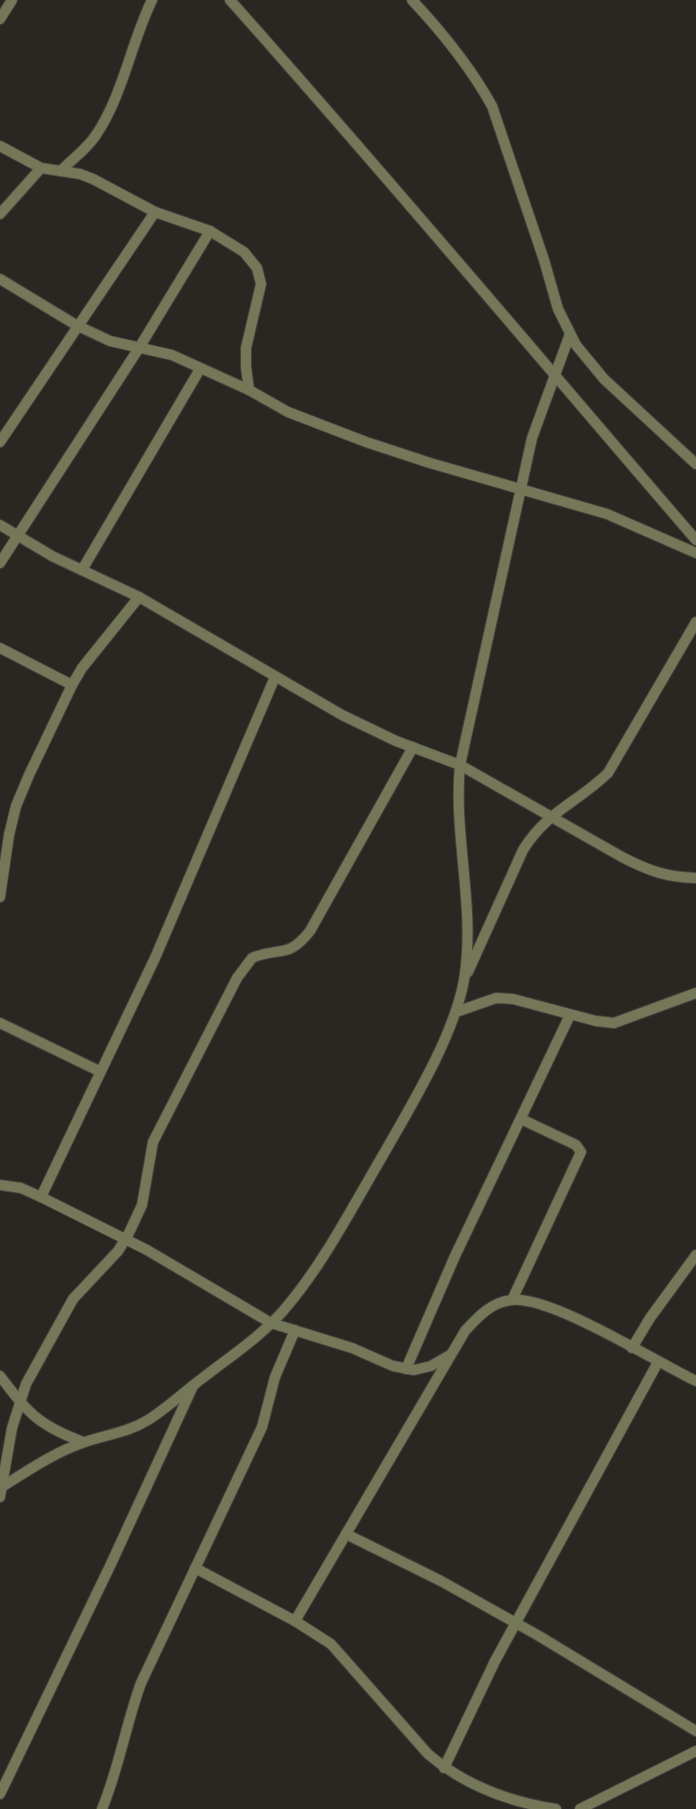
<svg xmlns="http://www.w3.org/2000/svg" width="696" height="1809" viewBox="0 0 696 1809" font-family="'Public Sans',sans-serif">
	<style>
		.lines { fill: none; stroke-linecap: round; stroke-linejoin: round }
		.street-casing { stroke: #44433d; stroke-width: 12 }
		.street { stroke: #747858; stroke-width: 10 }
	</style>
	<rect width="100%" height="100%" fill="#292721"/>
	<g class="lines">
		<defs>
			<g id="street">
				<path d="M230,0C388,177 541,360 696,540"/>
				<path d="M412,0C442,32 471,68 492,106L544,260L558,309L576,345L604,379L696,464"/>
				<polyline points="0,19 12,0"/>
				<polyline points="0,146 41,168 80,174 93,179 155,212 210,231 244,252 257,268 261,284 246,348 246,367 249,390"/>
				<path d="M61,171C72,159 87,149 96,135C123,95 131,43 152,0"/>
				<polyline points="0,214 41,168"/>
				<polyline points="0,279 76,325 110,341 172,355 249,390 288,412 366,442 430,463 607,514 696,553"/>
				<polyline points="0,442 155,212"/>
				<path d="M0,525L52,556L139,597L342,715L396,741L460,765L622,857C649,871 666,877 696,878"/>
				<polyline points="0,563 139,348 210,231"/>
				<polyline points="82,570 200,369"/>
				<polyline points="0,648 72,685"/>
				<polyline points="0,897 9,835 16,806 29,775 72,685 82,668 139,597"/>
				<path d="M468,972L523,850C547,811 577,803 608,773L696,622"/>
				<polyline points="456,1012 496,998 513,999 596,1021 614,1023 696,993"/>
				<polyline points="0,1023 99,1071"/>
				<polyline points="0,1185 21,1188 41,1197 147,1250 271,1323 352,1348 393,1366 414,1370 431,1366 450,1355"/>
				<polyline points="41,1197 155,958 275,677"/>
				<polyline points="512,1300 581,1152 576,1145 521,1119"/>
				<polyline points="632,1348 650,1318 696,1255"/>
				<polyline points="406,1369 455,1256 570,1015"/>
				<path d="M0,1376C29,1414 38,1425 83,1442"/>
				<path d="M0,1488C26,1472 53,1453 82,1443C104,1435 127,1433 148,1420C167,1408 185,1391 204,1377C231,1356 260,1337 283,1311C322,1266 349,1213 379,1162C408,1111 454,1037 464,980C476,908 453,836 460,765L532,438L570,334"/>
				<path d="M0,1497L12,1428L26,1384L73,1299L118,1251L128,1235L142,1205L153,1142L237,978L252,958C280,946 287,960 310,931L413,747"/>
				<polyline points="346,1534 441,1581 539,1636 696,1731"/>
				<path d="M195,1568L295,1621L331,1644L428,1754C464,1785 510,1802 556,1809"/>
				<path d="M295,1621L465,1331C478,1317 491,1302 512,1300C552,1296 656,1362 696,1381"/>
				<polyline points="444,1768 495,1661 658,1362"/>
				<polyline points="0,1794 110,1566 193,1386"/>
				<path d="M102,1809C119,1768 126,1724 141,1683L262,1427L275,1377L295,1330"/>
				<polyline points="580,1809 696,1751"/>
			</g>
		</defs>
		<!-- street casing -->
		<use href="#street" class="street-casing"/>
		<!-- street -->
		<use href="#street" class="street"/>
	</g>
</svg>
